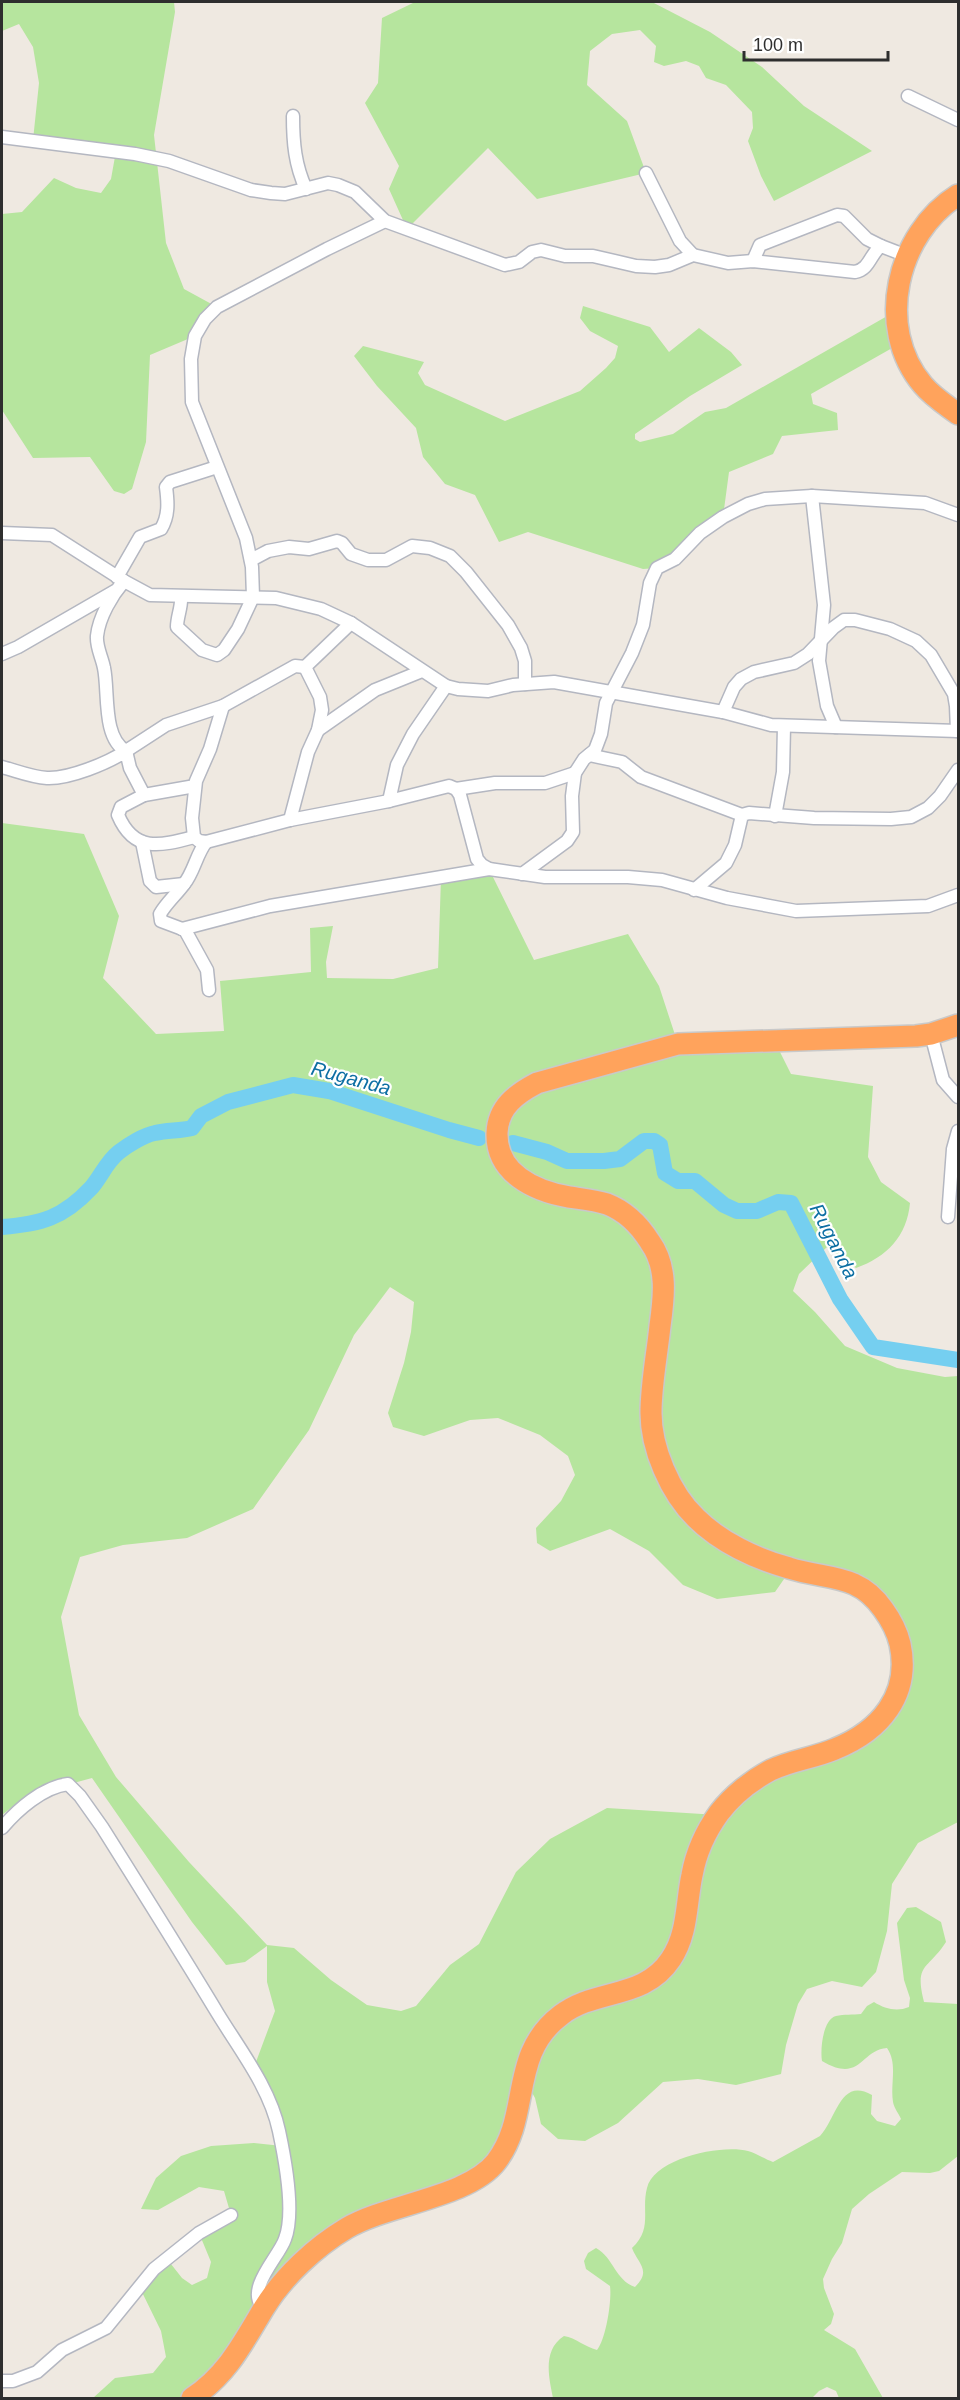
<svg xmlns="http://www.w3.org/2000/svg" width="960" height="2400" viewBox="0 0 960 2400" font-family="Arial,sans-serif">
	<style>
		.green { fill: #b6e59e; fill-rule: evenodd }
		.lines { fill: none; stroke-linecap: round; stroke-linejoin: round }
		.river { stroke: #75cff0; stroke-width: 16 }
		.street-casing { stroke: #b4b7c1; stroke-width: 15 }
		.highway-casing { stroke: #c9c9c9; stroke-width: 24 }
		.street { stroke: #fff; stroke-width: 12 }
		.highway { stroke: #ffa35c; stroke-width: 21 }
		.labels { text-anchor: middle; stroke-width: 4.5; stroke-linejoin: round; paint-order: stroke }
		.water-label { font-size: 20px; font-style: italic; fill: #0d6fa3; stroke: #fff }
	</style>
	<rect width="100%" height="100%" fill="#efe9e1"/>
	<!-- green -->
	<g class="green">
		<polygon points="2,2 174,2 175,12 154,135 166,243 184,289 217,307 195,336 150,355 146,442 132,489 124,494 114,491 90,457 33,458 2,410 2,214 22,212 54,178 76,188 101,193 111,179 116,151 33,140 39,83 33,47 19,24 2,31"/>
		<polygon points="415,2 652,2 710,32 762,67 804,106 872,151 774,201 761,176 748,141 753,128 752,112 726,85 706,78 699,66 686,61 664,66 654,62 656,46 640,30 612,34 590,51 587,85 627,121 646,173 537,199 488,148 407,229 389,189 399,166 365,103 378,83 382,18"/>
		<polygon points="583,306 650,327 669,352 699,328 731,352 742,365 690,396 635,434 635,439 640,442 673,434 705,412 726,408 896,311 901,343 811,394 813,404 837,413 838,430 782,436 773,454 729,472 723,517 657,568 643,569 528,532 499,542 475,495 445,484 423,457 416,428 377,386 354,356 363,346 424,362 418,373 425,385 505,421 580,391 606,368 615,358 618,346 590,331 580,318"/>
		<path d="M2,823L84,834L119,916L103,978L156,1034L224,1031L220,981L311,972L310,928L333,926L326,962L327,978L393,979L438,968L441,878L489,869L534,960L628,934L659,986L678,1044L774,1040L791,1074L873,1086L868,1157L881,1182L910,1203C907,1236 887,1257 856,1268L827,1247L799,1274L793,1291L815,1312L845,1346L897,1368L945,1377L958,1376V1822L918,1843L892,1884L887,1931L876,1972L862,1987L832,1981L807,1989L798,2004L786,2045L781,2074L736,2085L698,2079L663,2082L618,2123L585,2141L558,2139L541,2124L535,2098L524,2078L495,2163L330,2240L192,2398H93L115,2378L153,2373L166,2357L161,2331L139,2286L167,2259L182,2278L192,2285L207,2278L211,2262L199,2233L231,2215L224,2191L199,2187L158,2210L141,2209L156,2178L181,2156L211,2146L254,2143L282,2146L253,2070L275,2011L267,1982V1946L245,1962L226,1965L192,1922L92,1778L26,1796L2,1815ZM390,1287L414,1302L411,1332L404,1363L388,1413L393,1427L424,1436L470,1420L498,1418L540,1435L568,1456L575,1475L561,1501L536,1528L537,1543L550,1551L610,1529L649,1551L683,1585L717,1599L775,1592L791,1569L869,1591L903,1661L885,1717L738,1793L718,1815L607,1808L550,1839L516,1872L479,1944L450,1965L416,2006L401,2011L367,2005L331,1980L294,1948L267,1945L189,1862L116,1777L79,1715L61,1617L80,1557L123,1545L187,1538L253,1509L309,1430L354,1335Z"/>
		<path d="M916,1907L941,1922L946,1942C928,1970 914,1963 924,2002L958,2004V2156L939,2171L930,2173L902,2172L869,2194L852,2209L842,2243L832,2259L823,2279L824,2288L834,2314L831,2324L824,2330L855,2349L883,2398H839L836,2391L827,2387L819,2391L812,2398H553C549,2378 542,2350 564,2336C576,2338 585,2347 597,2350C606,2339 612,2300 610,2286L586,2269L584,2261L588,2253L596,2248C614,2258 615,2280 635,2287C652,2270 638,2264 632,2248C653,2228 641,2211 647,2188C654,2158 722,2144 748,2151C756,2153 764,2159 773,2162L820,2136C837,2118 840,2077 872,2095L871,2114L877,2121L895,2126L901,2119C899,2114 894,2108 893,2102C890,2083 898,2064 887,2048C860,2050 861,2084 822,2061C820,2049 823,2019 836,2016C844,2014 853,2015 861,2014L867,2006L874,2002C885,2009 897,2012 909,2007L910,1998L904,1980L897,1923L907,1908Z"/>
	</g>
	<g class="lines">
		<!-- river -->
		<g class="river">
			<polyline points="513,1143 547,1152 567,1161 604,1161 620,1159 644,1141 654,1141 660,1145 665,1173 678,1181 695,1181 724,1205 737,1211 757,1211 778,1202 791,1203 840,1299 873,1347 958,1360"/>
			<path d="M2,1227C41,1224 63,1218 91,1188C101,1177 106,1162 119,1152C128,1145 144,1135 155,1133C167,1130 180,1131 192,1128L201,1116L228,1102L293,1085L329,1091L449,1130L479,1138"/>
		</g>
		<defs>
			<g id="street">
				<polyline points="908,96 958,120"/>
				<path d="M293,116C293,143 295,165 306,189"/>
				<path d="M2,137L135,154L169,161L251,190L271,193L285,194L328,183L338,185L355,192L385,221L505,265L519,262L532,252L541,250L565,256H593L636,266L655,267L669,265L693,255L728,263L753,261L855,272C870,269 870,254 881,246L907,256"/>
				<polyline points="646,173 680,241 693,255"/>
				<polyline points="753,261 760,245 837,215 844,216 867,239 881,246"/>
				<polyline points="812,496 824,605 819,661 827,706 836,727"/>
				<polyline points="2,533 52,535 124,581 150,595 276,598 321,609 351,623 446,686 458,689 488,691 513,685 554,682 723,712 771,725 958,731"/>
				<polyline points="251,560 268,551 289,547 309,549 337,541 342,543 351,554 368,560 386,560 412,546 430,548 450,556 466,572 508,625 521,648 525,661 525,684"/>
				<path d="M117,577L140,537L161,529C169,516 168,502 166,487L170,482L217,467"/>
				<path d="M124,581C112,595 99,617 97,636C96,647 102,657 104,668C109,691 102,738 126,751L166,725L223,706L295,666L305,667"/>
				<path d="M181,597C182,607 177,616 177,627L202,650L217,655L224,650L238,629L253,597L252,567L246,538L192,402L191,359L195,336L205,319L217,307L327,249L385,221"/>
				<polyline points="2,654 18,647 115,591"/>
				<polyline points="223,706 210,749 196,781 192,818 194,837 199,841 206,842 290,820 389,801 449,786 456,789 460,795 477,859 482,865 489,869 545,877 628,877 662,880 727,898 796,911 928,906 958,895"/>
				<polyline points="723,712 734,687 741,679 754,672 794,663 808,654 833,628 844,620 855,620 890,629 916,641 931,655 954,694 956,706 957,731"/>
				<polyline points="318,730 375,690 422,671"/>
				<polyline points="589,755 622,762 641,777 742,815"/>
				<path d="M2,767C17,771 31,777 47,778C69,779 108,763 126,751L130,768L144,795L121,807L118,815C134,853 160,846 194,837"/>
				<polyline points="456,789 495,783 545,783 575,773"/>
				<polyline points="144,795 195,786"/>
				<polyline points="389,801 397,765 413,734 446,686"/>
				<polyline points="775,816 783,772 784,726"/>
				<polyline points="290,820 308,752 318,730 322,710 320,697 305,667 351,623"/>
				<polyline points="142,842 150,881 156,887 184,884"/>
				<path d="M206,842C196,855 194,872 184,884C176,895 167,902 160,914L161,921L185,930L207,970L209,990"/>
				<polyline points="522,874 567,841 573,832 572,796 575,773 584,759 595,750 601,734 606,703 632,653 643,625 650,583 657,568 675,559 700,533 723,517 748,504 765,499 812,496 925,503 958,515"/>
				<polyline points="694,890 726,863 735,845 742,815 749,813 814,818 891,819 911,817 928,808 940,796 958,770"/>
				<polyline points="182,929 270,906 489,869"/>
				<polyline points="931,1034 943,1080 958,1097"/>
				<polyline points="948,1217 953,1149 958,1131"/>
				<path d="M2,1828C17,1810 43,1787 68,1784L80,1796L102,1827C141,1889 180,1951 218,2014C240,2050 270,2088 279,2131C285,2159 295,2213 285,2239C279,2257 244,2290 264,2308"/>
				<polyline points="2,2381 13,2381 37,2372 62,2350 106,2328 154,2269 199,2233 231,2215"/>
			</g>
			<g id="highway">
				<path d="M958,195C897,233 874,327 923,385C933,397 946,405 958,414"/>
				<path d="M192,2398C227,2375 243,2343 264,2308C283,2277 315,2247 347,2228C388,2204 469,2197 496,2162C532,2115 508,2055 561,2015C596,1988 644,2000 671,1959C688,1934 686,1903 692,1875C696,1853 706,1831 719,1813C732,1796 752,1780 771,1770C792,1760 814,1758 835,1749C880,1731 911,1695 900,1644C897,1631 891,1620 883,1609C858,1573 827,1580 789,1568C756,1559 720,1542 696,1518C670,1493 651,1448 651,1413C651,1384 657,1355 660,1326C664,1297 668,1267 650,1242C640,1226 625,1211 607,1204C595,1200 582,1199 569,1197C534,1191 496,1173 497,1133C498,1107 516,1094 537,1083L678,1044L916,1036L931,1034L958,1025"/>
			</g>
		</defs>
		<!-- street casing -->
		<use href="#street" class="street-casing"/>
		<!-- highway casing -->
		<use href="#highway" class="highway-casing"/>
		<!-- street -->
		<use href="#street" class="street"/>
		<!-- highway -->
		<use href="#highway" class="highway"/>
	</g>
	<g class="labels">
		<!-- water labels -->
		<g class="water-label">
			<text transform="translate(351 1078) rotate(15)" y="7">Ruganda</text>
			<text transform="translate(834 1241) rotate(63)" y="7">Ruganda</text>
		</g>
	</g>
	<!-- border -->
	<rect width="960" height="2400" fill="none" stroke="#2e2e2e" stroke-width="6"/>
	<!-- scale -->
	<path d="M744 51v9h144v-9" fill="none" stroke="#2e2e2e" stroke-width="3"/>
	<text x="753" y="51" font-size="18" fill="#2e2e2e" stroke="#ffffff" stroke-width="4.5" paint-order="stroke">100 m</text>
</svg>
